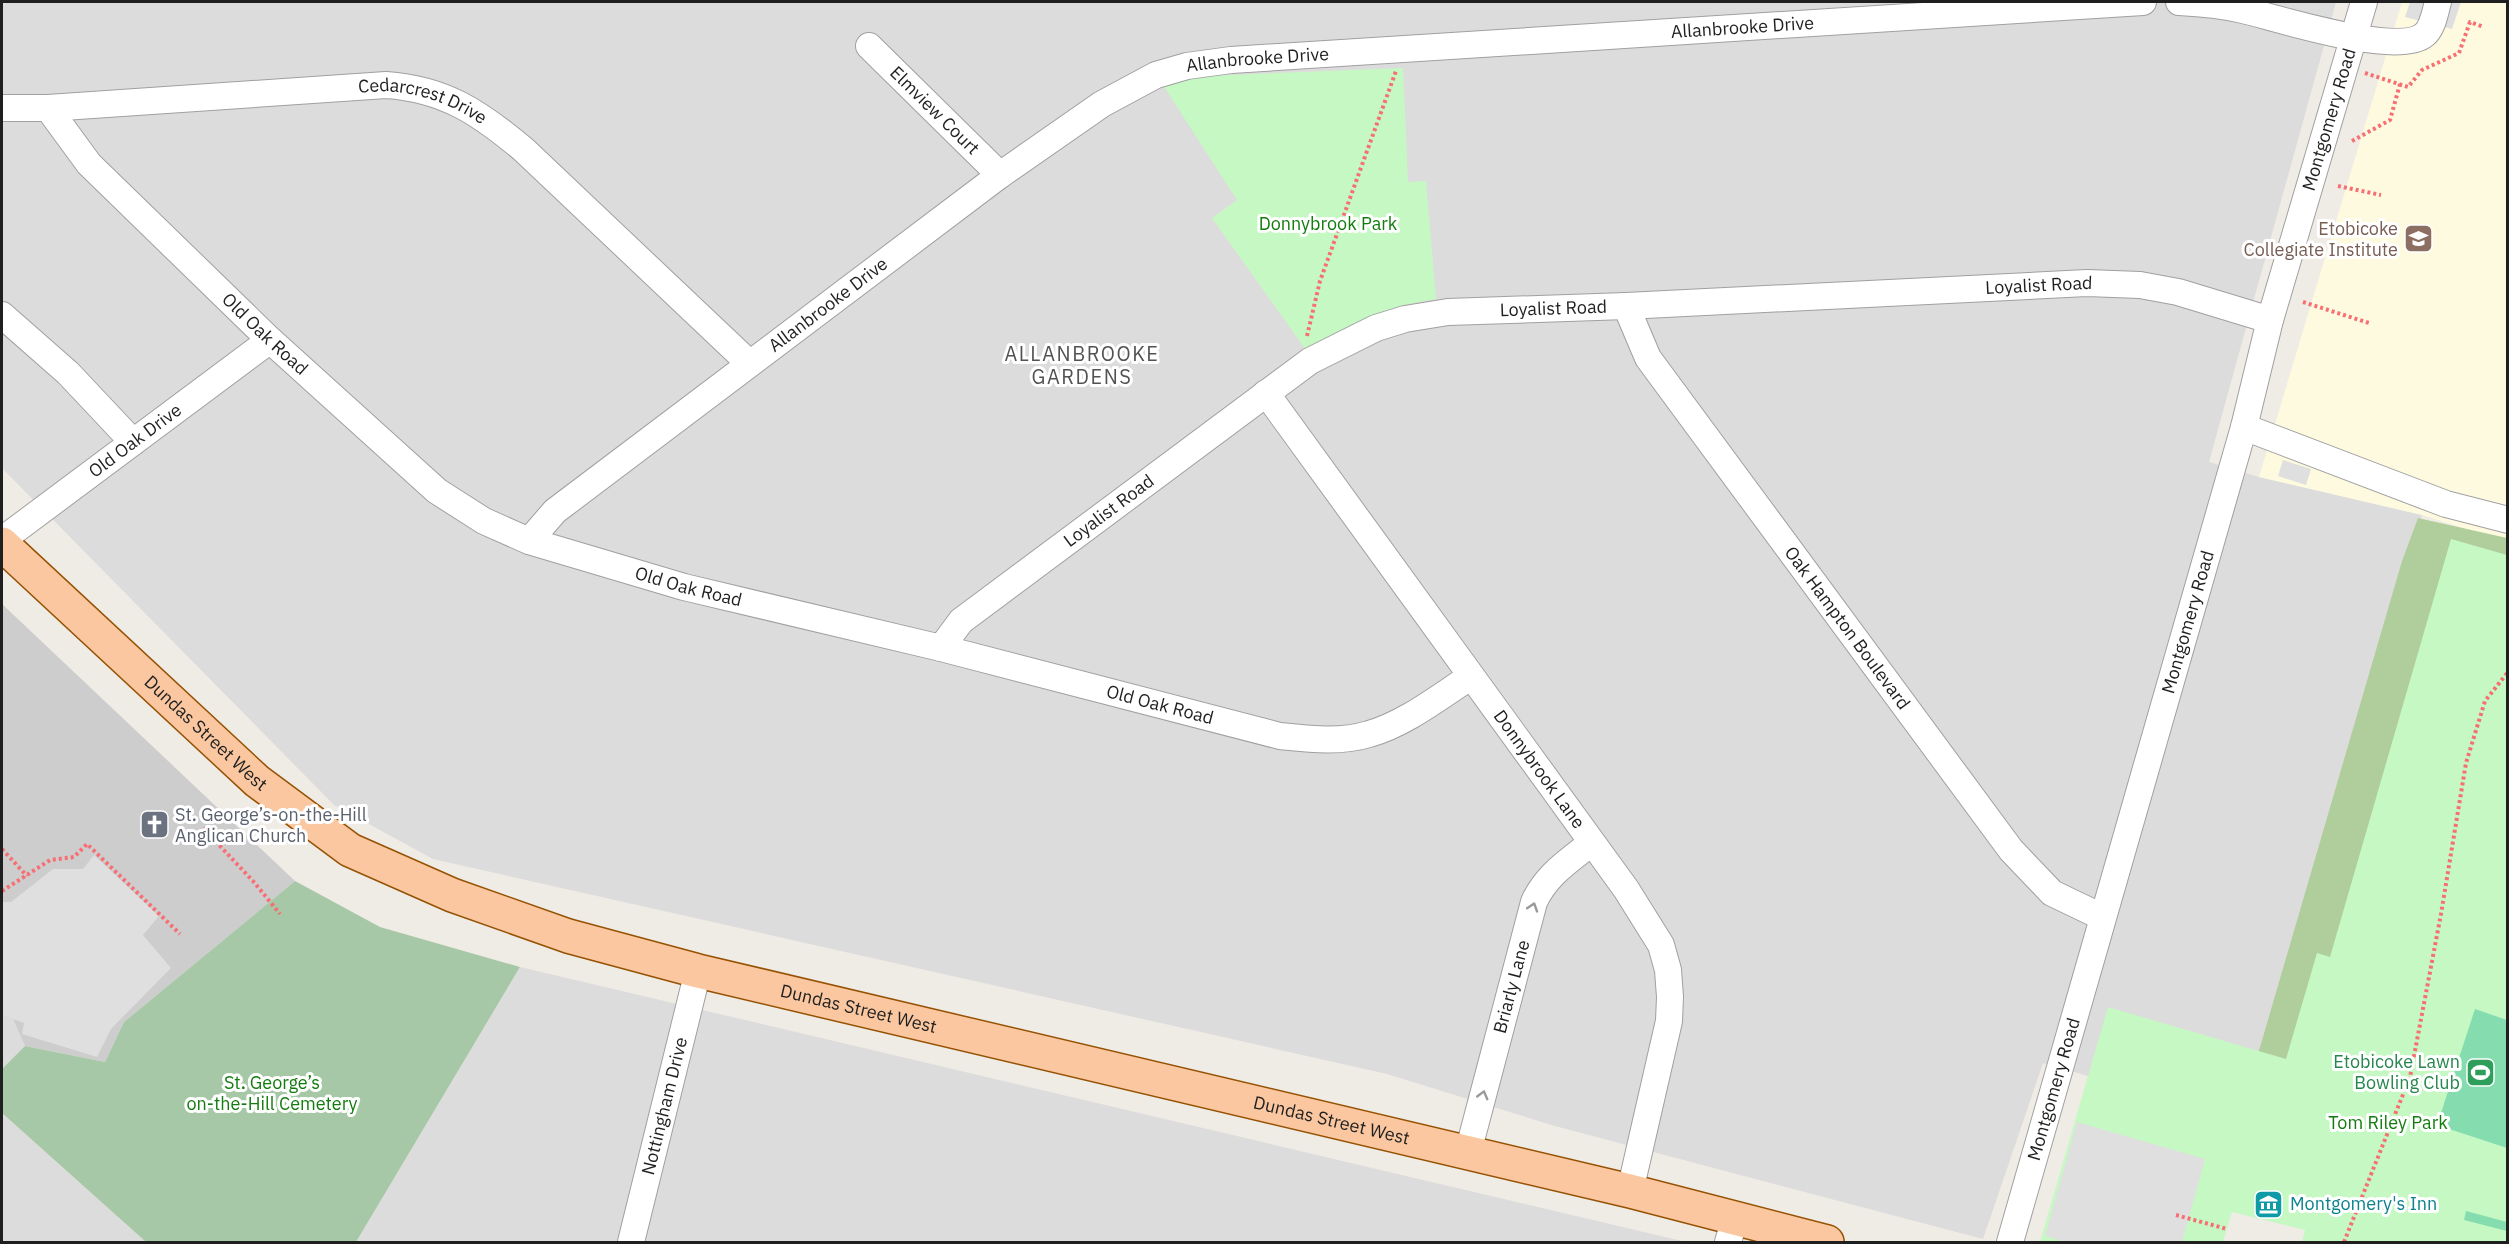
<svg xmlns="http://www.w3.org/2000/svg" width="2509" height="1244" viewBox="0 0 2509 1244" font-family="'IBM Plex Sans',sans-serif">
	<style>
		.residential { fill: #dddcdc }
		.education { fill: #fefadf }
		.religious { fill: #cdcdcd }
		.forest { fill: #b0ce9b }
		.cemetery { fill: #a7c8a7 }
		.park { fill: #c6f8c3 }
		.pitch { fill: #85ddaf }
		.parking { fill: #dfdfdf }
		.lines { fill: none; stroke-linecap: round; stroke-linejoin: round }
		.minor-casing { stroke: #a0a0a0; stroke-width: 28 }
		.major-casing { stroke: #965203; stroke-width: 36 }
		.path { stroke: #f76f73; stroke-width: 4; stroke-dasharray: 3 3; stroke-linecap: butt }
		.minor { stroke: #fff; stroke-width: 26 }
		.major { stroke: #fac7a0; stroke-width: 33 }
		.oneway { stroke: #9a9a9a }
		.labels { text-anchor: middle; stroke-width: 6; stroke-linejoin: round; paint-order: stroke }
		.street-label { font-size: 18px; fill: #1f1f1f; stroke: #fff }
		.park-label { font-size: 18px; fill: #137c0e; stroke: #fff }
		.education-label { font-size: 18px; fill: #785e54; stroke: #fff; text-anchor: end }
		.worship-label { font-size: 18px; fill: #5b616d; stroke: #fff; text-anchor: start }
		.leisure-label { font-size: 18px; fill: #27864d; stroke: #fff; text-anchor: end }
		.culture-label { font-size: 18px; fill: #0d838f; stroke: #fff; text-anchor: start }
		.neighbourhood-label { font-size: 20px; letter-spacing: 1.5px; fill: #525252; stroke: #fff }
	</style>
	<rect width="100%" height="100%" fill="#efebe5"/>
	<!-- residential -->
	<g class="residential">
		<polygon points="2,2 2336,2 2209,462 2259,477 2422,515 2240,1120 2043,1063 1983,1239 1555,1126 1387,1074 433,859 334,805 2,468"/>
		<polygon points="520,967 1686,1242 356,1242"/>
		<polygon points="2,1015 13,1019 25,1046 2,1069"/>
		<polygon points="2,1113 146,1242 2,1242"/>
	</g>
	<!-- education -->
	<polygon class="education" points="2402,2 2507,2 2507,542 2422,515 2259,477"/>
	<!-- religious -->
	<polygon class="religious" points="2,604 295,881 124,1022 105,1062 25,1046 13,1019 2,1015"/>
	<!-- forest -->
	<polygon class="forest" points="2418,518 2507,538 2507,849 2476,991 2251,1078 2402,561"/>
	<!-- cemetery -->
	<polygon class="cemetery" points="295,881 380,927 520,967 356,1242 146,1242 2,1113 2,1069 25,1046 105,1062 124,1022"/>
	<!-- park -->
	<g class="park">
		<path d="M1403,68L1408,182L1426,181L1436,299C1387,306 1347,324 1306,350L1212,218L1237,200L1163,85L1205,76Z"/>
		<polygon points="2451,539 2507,555 2507,1242 2302,1242 2305,1230 2232,1212 2223,1242 2040,1242 2108,1007 2286,1059 2317,953 2330,957"/>
	</g>
	<!-- pitch -->
	<g class="pitch">
		<polygon points="2475,1009 2507,1020 2507,1148 2437,1125"/>
		<polygon points="2466,1211 2507,1222 2507,1231 2464,1220"/>
	</g>
	<!-- parking -->
	<g class="parking">
		<polygon points="2410,2 2461,2 2452,29 2405,17"/>
		<polygon points="2283,460 2311,469 2306,485 2278,476"/>
		<polygon points="94,855 159,916 143,935 171,968 111,1029 97,1057 22,1034 24,1023 2,1015 2,902 11,902 53,869 83,869"/>
		<polygon points="2077,1122 2205,1159 2182,1242 2066,1242 2045,1236"/>
	</g>
	<g class="lines">
		<defs>
			<g id="minor">
				<path d="M2179,2C2200,3 2222,5 2243,10C2277,18 2397,57 2424,35C2433,28 2435,12 2438,2"/>
				<path id="s1" d="M869,46L1000,175"/>
				<path id="s2" d="M2,108H48L386,85C445,89 480,113 524,150L749,363"/>
				<path id="s3" d="M48,108L89,164L270,340L437,491L484,521L529,541L684,587L941,648L1280,736C1309,739 1340,743 1369,734C1405,724 1439,697 1470,677"/>
				<path id="s4" d="M1626,306L1648,358L2011,850L2052,893L2102,917"/>
				<polyline points="2,315 68,373 133,442"/>
				<path id="s5" d="M1266,393L1626,889L1661,945L1668,970L1670,997L1669,1021L1630,1191"/>
				<polyline points="2244,427 2446,504 2508,520"/>
				<path id="s6" d="M2,540L270,340"/>
				<path id="s7" d="M529,541L555,511L1000,175L1102,104L1156,75L1187,66L1231,60L2143,2"/>
				<path id="s8" d="M941,648L961,621L1310,361L1376,328L1405,319L1448,312L1626,306L2087,283L2140,285L2178,292L2270,320"/>
				<path id="s9" d="M1468,1152L1534,902C1547,874 1568,862 1591,843"/>
				<path id="s10" d="M631,1242L698,971"/>
				<polyline points="1728,1242 1735,1219"/>
				<path id="s11" d="M2010,1242L2244,427L2270,320L2364,2"/>
			</g>
			<g id="major">
				<path id="s12" d="M2,544L257,781L350,850L452,895L568,936L698,971L1630,1191L1827,1242"/>
			</g>
		</defs>
		<!-- minor casing -->
		<use href="#minor" class="minor-casing"/>
		<!-- major casing -->
		<use href="#major" class="major-casing"/>
		<!-- path -->
		<g class="path">
			<polyline points="2365,73 2408,87 2422,70 2459,53 2470,22 2484,27"/>
			<polyline points="2352,141 2390,120 2400,84"/>
			<polyline points="2338,186 2381,195"/>
			<polyline points="2303,302 2369,323"/>
			<polyline points="1307,336 1320,281 1396,71"/>
			<polyline points="203,828 253,881 280,914"/>
			<polyline points="2,849 27,876"/>
			<polyline points="2,891 50,860 74,857 87,844 180,934"/>
			<polyline points="2176,1215 2227,1229"/>
			<polyline points="2344,1242 2410,1077 2441,914 2466,763 2485,701 2508,672"/>
		</g>
		<!-- minor -->
		<use href="#minor" class="minor"/>
		<!-- major -->
		<use href="#major" class="major"/>
	</g>
	<!-- one-way arrows -->
	<defs><path id="oneway-chevron" d="M-2-3.5L2.5 0L-2 3.5" fill="none" stroke-width="1.6" stroke-linecap="round" stroke-linejoin="round" transform="scale(1.5)"/></defs>
	<g class="oneway">
		<use href="#oneway-chevron" transform="translate(1533 907) rotate(-72)"/>
		<use href="#oneway-chevron" transform="translate(1483 1095) rotate(-75)"/>
	</g>
	<!-- icons -->
	<defs>
		<symbol id="school-square" viewBox="-11 -11 22 22"><rect x="-9" y="-9" width="18" height="18" rx="4" fill="#8d6e63" stroke="#fff"/><path d="M0-5L7-2L0 1L-7-2ZM-4 1L0 2.5L4 1V4Q0 6-4 4Z" fill="#fff"/></symbol>
		<symbol id="church-square" viewBox="-11 -11 22 22"><rect x="-9" y="-9" width="18" height="18" rx="4" fill="#6b7280" stroke="#fff"/><path d="M-1.2-6h2.4v3.5h3.3v2.4h-3.3V6h-2.4V-.1h-3.3v-2.4h3.3Z" fill="#fff"/></symbol>
		<symbol id="stadium-square" viewBox="-11 -11 22 22"><rect x="-9" y="-9" width="18" height="18" rx="4" fill="#2e9e5b" stroke="#fff"/><path d="M0-5a6.5 5 0 1 0 0 10a6.5 5 0 1 0 0-10ZM-3.5-1.8h7v3.6h-7Z" fill="#fff"/></symbol>
		<symbol id="museum-square" viewBox="-11 -11 22 22"><rect x="-9" y="-9" width="18" height="18" rx="4" fill="#0f9aa8" stroke="#fff"/><path d="M0-6L6-3V-2H-6V-3ZM-5-1h2V3h-2ZM-1-1h2V3h-2ZM3-1h2V3H3ZM-6 4H6V6H-6Z" fill="#fff"/></symbol>
	</defs>
	<g fill-rule="evenodd">
		<use href="#school-square" x="2402" y="222" width="33" height="33"/>
		<use href="#church-square" x="138" y="808" width="33" height="33"/>
		<use href="#stadium-square" x="2464" y="1056" width="33" height="33"/>
		<use href="#museum-square" x="2252" y="1188" width="33" height="33"/>
	</g>
	<g class="labels">
		<!-- street labels -->
		<g class="street-label">
			<text dy="6" stroke="none"><textPath href="#s7" startOffset="1372">Allanbrooke Drive</textPath></text>
			<text dy="6" stroke="none"><textPath href="#s7" startOffset="886">Allanbrooke Drive</textPath></text>
			<text dy="6" stroke="none"><textPath href="#s2" startOffset="424">Cedarcrest Drive</textPath></text>
			<text dy="6" stroke="none"><textPath href="#s1" startOffset="92">Elmview Court</textPath></text>
			<text dy="6" stroke="none"><textPath href="#s11" startOffset="1167">Montgomery Road</textPath></text>
			<text dy="6" stroke="none"><textPath href="#s8" startOffset="1208">Loyalist Road</textPath></text>
			<text dy="6" stroke="none"><textPath href="#s7" startOffset="382">Allanbrooke Drive</textPath></text>
			<text dy="6" stroke="none"><textPath href="#s8" startOffset="722">Loyalist Road</textPath></text>
			<text dy="6" stroke="none"><textPath href="#s3" startOffset="314">Old Oak Road</textPath></text>
			<text dy="6" stroke="none"><textPath href="#s6" startOffset="166">Old Oak Drive</textPath></text>
			<text dy="6" stroke="none"><textPath href="#s8" startOffset="218">Loyalist Road</textPath></text>
			<text dy="6" stroke="none"><textPath href="#s3" startOffset="818">Old Oak Road</textPath></text>
			<text dy="6" stroke="none"><textPath href="#s11" startOffset="645">Montgomery Road</textPath></text>
			<text dy="6" stroke="none"><textPath href="#s4" startOffset="392">Oak Hampton Boulevard</textPath></text>
			<text dy="6" stroke="none"><textPath href="#s3" startOffset="1304">Old Oak Road</textPath></text>
			<text dy="6" stroke="none"><textPath href="#s12" startOffset="278">Dundas Street West</textPath></text>
			<text dy="6" stroke="none"><textPath href="#s5" startOffset="465">Donnybrook Lane</textPath></text>
			<text dy="6" stroke="none"><textPath href="#s9" startOffset="171">Briarly Lane</textPath></text>
			<text dy="6" stroke="none"><textPath href="#s12" startOffset="998">Dundas Street West</textPath></text>
			<text dy="6" stroke="none"><textPath href="#s11" startOffset="159">Montgomery Road</textPath></text>
			<text dy="6" stroke="none"><textPath href="#s10" startOffset="140">Nottingham Drive</textPath></text>
			<text dy="6" stroke="none"><textPath href="#s12" startOffset="1484">Dundas Street West</textPath></text>
		</g>
		<!-- park labels -->
		<g class="park-label">
			<text x="1328" y="230">Donnybrook Park</text>
			<text x="272" y="1089">St. George’s<tspan x="272" dy="21">on-the-Hill Cemetery</tspan></text>
			<text x="2388" y="1129">Tom Riley Park</text>
		</g>
		<!-- education labels -->
		<g class="education-label">
			<text x="2398" y="235">Etobicoke<tspan x="2398" dy="21">Collegiate Institute</tspan></text>
		</g>
		<!-- worship labels -->
		<g class="worship-label">
			<text x="175" y="821">St. George’s-on-the-Hill<tspan x="175" dy="21">Anglican Church</tspan></text>
		</g>
		<!-- leisure labels -->
		<g class="leisure-label">
			<text x="2460" y="1068">Etobicoke Lawn<tspan x="2460" dy="21">Bowling Club</tspan></text>
		</g>
		<!-- culture labels -->
		<g class="culture-label">
			<text x="2290" y="1210">Montgomery's Inn</text>
		</g>
		<!-- neighbourhood labels -->
		<g class="neighbourhood-label">
			<text x="1082" y="361">ALLANBROOKE<tspan x="1082" dy="23">GARDENS</tspan></text>
		</g>
	</g>
	<!-- border -->
	<rect width="2509" height="1244" fill="none" stroke="#1f1f1f" stroke-width="6"/>
</svg>
